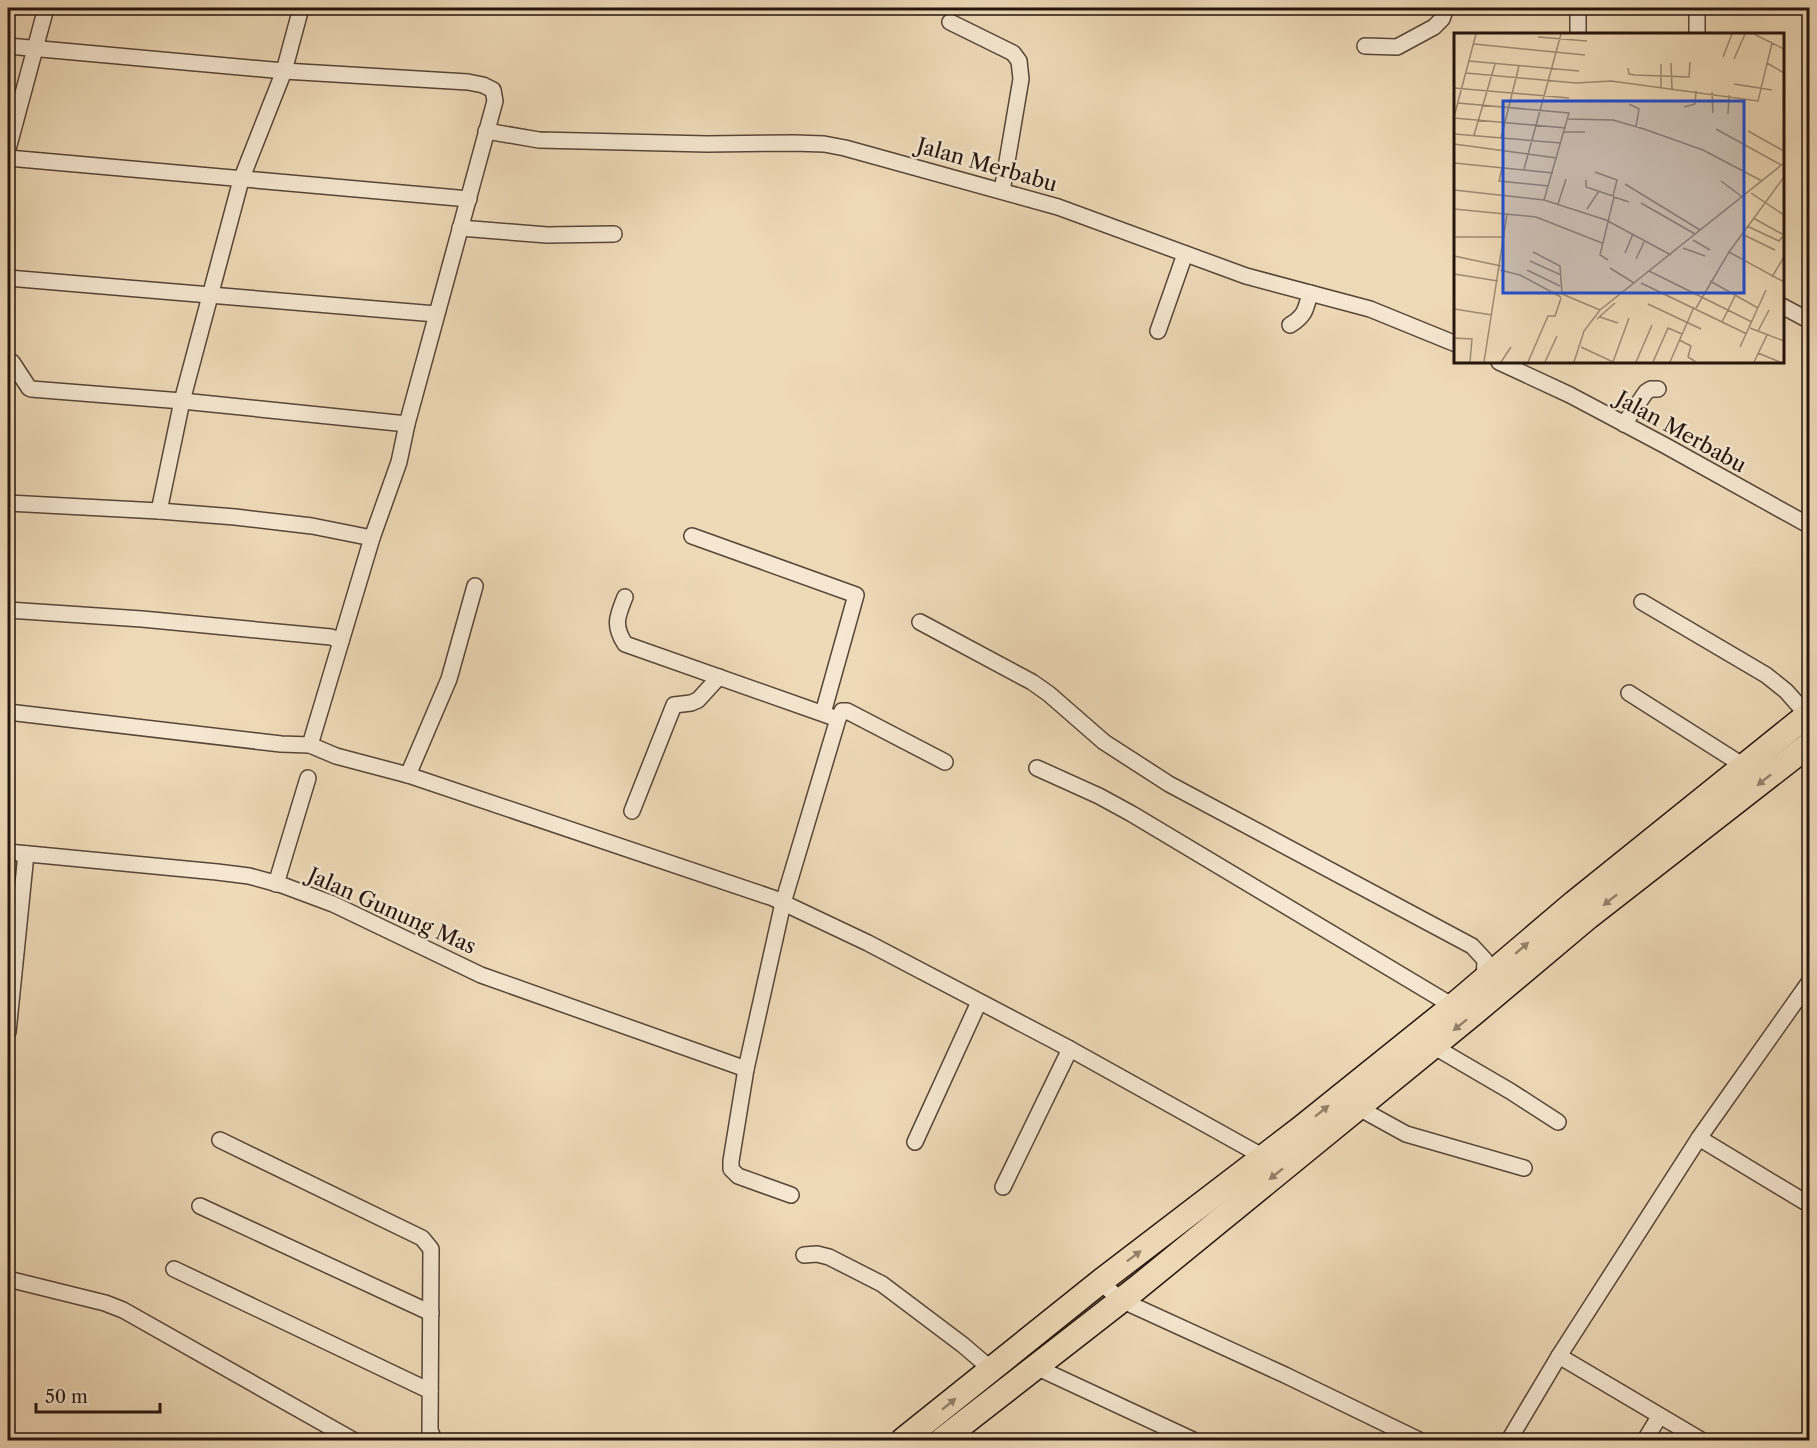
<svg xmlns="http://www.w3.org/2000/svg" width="1817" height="1448" viewBox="0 0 1817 1448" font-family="'Libre Caslon Text',serif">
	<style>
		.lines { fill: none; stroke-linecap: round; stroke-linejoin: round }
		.street-casing { stroke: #584638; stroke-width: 18 }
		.primary-casing { stroke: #25140d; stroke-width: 27 }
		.street { stroke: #f5e7d1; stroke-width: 15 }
		.primary { stroke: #efdab8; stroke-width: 24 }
		.oneway { fill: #94816b }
		.labels { text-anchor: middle; stroke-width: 5; stroke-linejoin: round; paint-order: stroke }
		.street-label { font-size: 21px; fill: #25140d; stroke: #f5e7d1 }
		.inset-road { fill: none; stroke: #9e8b74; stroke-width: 1.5 }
		.view { fill: #1d4ed8; fill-opacity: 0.15; stroke: #1d4ed8; stroke-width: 3 }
		.inset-edge { fill: none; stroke: #25140d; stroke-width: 3 }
	</style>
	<rect width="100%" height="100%" fill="#efdab8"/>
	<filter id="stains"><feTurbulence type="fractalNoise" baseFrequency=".00333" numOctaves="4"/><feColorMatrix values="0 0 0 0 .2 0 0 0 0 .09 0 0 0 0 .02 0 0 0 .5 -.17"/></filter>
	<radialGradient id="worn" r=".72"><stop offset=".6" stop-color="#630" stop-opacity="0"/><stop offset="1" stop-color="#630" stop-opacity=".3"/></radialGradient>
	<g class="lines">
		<defs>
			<g id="street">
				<polyline points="950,22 1013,53 1019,61 1021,79 1002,191"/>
				<polyline points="1578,34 1578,8"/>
				<polyline points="1697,34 1697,8"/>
				<polyline points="8,46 284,71 468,82 483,85 493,90 495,101 407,424 399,462 372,538 310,745 336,756 408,775 773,898 868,943 1070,1049 1264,1157"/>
				<polyline points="1365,46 1397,47 1434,27 1442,19 1446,8"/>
				<polyline points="486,131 539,140 707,144 794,143 824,144 845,148 1058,207 1246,276 1370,309 1456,344"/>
				<polyline points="8,149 46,8"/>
				<polyline points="8,158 469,199"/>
				<polyline points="460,228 547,235 614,234"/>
				<polyline points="8,278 436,314"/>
				<polyline points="1782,306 1810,321"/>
				<path d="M1290,325C1305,316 1306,309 1310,293"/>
				<polyline points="1158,331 1185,254"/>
				<polyline points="8,361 12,362 29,388 31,389 182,401 407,424"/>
				<polyline points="1499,362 1570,395 1666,446 1810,526"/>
				<polyline points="1624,424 1646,392 1651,389 1658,389"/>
				<polyline points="8,503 159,511 235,517 312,526 372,538"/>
				<polyline points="159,511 182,401 241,180 284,71 301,8"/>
				<polyline points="692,536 856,595 823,713"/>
				<path d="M625,597C617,617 613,625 625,644L832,717"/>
				<polyline points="1642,602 1766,675 1786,691 1810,718"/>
				<polyline points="8,610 142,619 331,637 341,641"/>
				<polyline points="920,622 1032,682 1049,694 1104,742 1169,784 1472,946 1485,960 1484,981"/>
				<polyline points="1629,693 1744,766"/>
				<polyline points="8,712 281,744 310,745"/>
				<polyline points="1037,768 1099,796 1132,814 1453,1006"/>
				<polyline points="408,775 449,679 475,586"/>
				<polyline points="632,811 674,705 691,703 698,700 719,677"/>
				<polyline points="8,852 217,872 249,876 282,885 333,904 481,975 746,1069"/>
				<polyline points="276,884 308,778"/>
				<polyline points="8,1032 26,854"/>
				<polyline points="1433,1046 1510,1091 1558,1122"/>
				<polyline points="1357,1107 1406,1134 1524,1168"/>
				<polyline points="1699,1138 1810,1205"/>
				<polyline points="220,1140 422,1238 431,1249 430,1430 434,1440"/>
				<polyline points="915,1142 979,1002"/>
				<polyline points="1003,1187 1070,1049"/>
				<polyline points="791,1195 738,1176 731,1169 731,1161 746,1069 783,903 838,719 842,711 847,711 945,762"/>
				<polyline points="200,1206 431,1313"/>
				<polyline points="804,1255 817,1254 829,1257 882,1284 963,1345 991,1369"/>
				<polyline points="174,1269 430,1391"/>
				<polyline points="8,1279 105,1303 123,1310 353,1440"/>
				<polyline points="1100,1282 1121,1300 1285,1375 1419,1440"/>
				<polyline points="1559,1356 1701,1440"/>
				<polyline points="1036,1367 1193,1440"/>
				<polyline points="1509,1440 1559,1356 1699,1138 1810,981"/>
				<polyline points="1645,1440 1659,1417"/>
			</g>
			<g id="primary">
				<polyline points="903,1440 1100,1282 1300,1129 1453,1006 1574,903 1810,713"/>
				<polyline points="942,1440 1137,1288 1475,1012 1588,917 1810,744"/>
			</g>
		</defs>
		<!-- street casing -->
		<use href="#street" class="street-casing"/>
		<!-- primary casing -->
		<use href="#primary" class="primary-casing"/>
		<!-- street -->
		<use href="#street" class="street"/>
		<!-- primary -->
		<use href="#primary" class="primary"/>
	</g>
	<!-- one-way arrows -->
	<defs><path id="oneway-solid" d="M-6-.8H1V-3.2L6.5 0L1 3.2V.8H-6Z" transform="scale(1.5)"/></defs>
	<g class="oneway">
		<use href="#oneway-solid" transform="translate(1764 780) rotate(142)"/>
		<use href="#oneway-solid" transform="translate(1610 900) rotate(142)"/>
		<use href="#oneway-solid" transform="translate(1522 948) rotate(-41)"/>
		<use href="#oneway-solid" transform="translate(1460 1025) rotate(141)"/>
		<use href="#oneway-solid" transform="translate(1322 1111) rotate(-39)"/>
		<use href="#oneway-solid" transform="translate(1276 1174) rotate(141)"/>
		<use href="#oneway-solid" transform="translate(1134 1256) rotate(-37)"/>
		<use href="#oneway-solid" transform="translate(949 1404) rotate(-39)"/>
	</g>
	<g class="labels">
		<!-- street labels -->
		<g class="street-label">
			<text transform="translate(987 165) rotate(16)" y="7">Jalan Merbabu</text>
			<text transform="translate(1681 432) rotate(29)" y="7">Jalan Merbabu</text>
			<text transform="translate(392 911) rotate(24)" y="7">Jalan Gunung Mas</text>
		</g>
	</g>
	<!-- overview -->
	<g transform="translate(1454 33)">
		<rect width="330" height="330" fill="#efdab8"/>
		<path class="inset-road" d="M300,1L330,16M84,4L133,8M20,11L131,22M269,24L278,1M280,26L291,1M15,28L125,38M217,30L218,56M313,30L330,40M174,35L175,41L181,42L235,44L236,29M12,40L122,50L157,48L304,68L318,10M280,51L318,57M0,55L115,65M207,55V31M258,59L259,80M4,70L115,80L90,167L152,187L217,222M175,71L185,76L182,94M230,74L241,71L242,58M274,81L275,62M0,84L22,1M0,85L112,95M114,86L159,87L190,96L249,117L308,148M262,96L327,132M294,98L330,118M110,99H131M0,101L107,110M20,102L41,31M47,105L65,33M0,111L103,125M0,130L99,140M48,135L45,148L95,153M70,136L107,1M141,139L163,147L159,163M132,147V154L159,163M267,148L291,166M171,151L246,197M0,157L90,167M297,160L330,182M187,170L241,201M104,171L112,146M0,176L82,184L148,210M133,176L145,158M299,185L330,202M293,193L325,208L330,202M288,201L321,217M0,204H51M239,207L256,217M229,215L251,223M79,219L106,233L108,261L146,277M275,219L330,249M171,220L179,201M0,223L47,233M182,226L191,207M154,227L146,222L160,164L175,169M76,228L107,242M156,235L180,250M46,237L66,242L107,264M73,237L106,253M195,238L298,289M0,241L44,248M318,244L330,224M256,248L304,275M187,250L293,301M194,271L247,296M242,275L275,219L330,144M0,276L38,282M146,284L164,290M143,286L161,270M268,289L281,263M296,295L330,308M304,298L315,277M0,305L18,306L16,329M225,307L237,313L234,324L242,329M127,314L159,329L175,285M286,314L312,257M304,320L326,329M30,329L53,181M47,329L57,314M74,329L94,283H101L107,265M91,329L103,303M120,329L130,298L146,277L330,130M182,329L198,292M199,329L214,295L228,301M216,329L240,274M300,329L313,302"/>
		<path class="view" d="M49,68H290V260H49Z"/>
		<rect width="330" height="330" class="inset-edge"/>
	</g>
	<!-- margin -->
	<rect width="1817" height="1448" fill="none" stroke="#efdab8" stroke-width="30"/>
	<rect x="9" y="9" width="1799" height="1430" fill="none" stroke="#25140d" stroke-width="3"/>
	<rect x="15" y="15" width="1787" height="1418" fill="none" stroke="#25140d" stroke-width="1.5"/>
	<!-- scale -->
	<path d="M36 1403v9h124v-9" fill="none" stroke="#25140d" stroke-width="3"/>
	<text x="45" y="1403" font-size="18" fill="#25140d" stroke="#f5e7d1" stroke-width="4.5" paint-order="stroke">50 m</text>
	<rect width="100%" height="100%" filter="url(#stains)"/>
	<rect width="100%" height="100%" fill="url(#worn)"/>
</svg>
